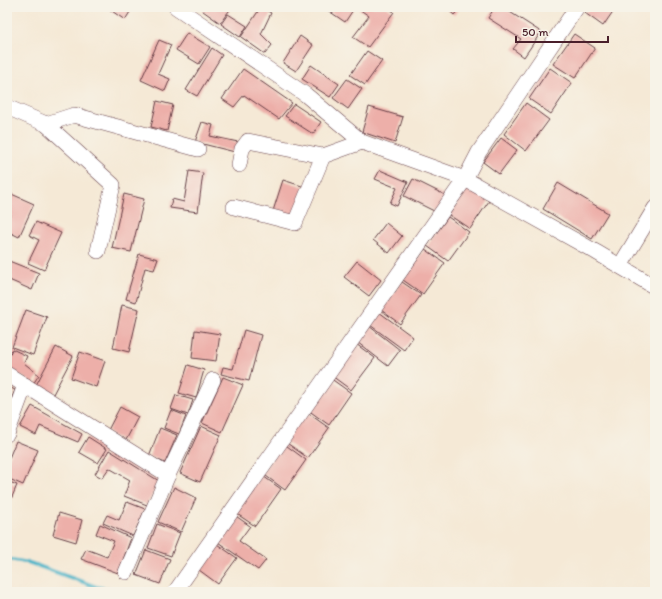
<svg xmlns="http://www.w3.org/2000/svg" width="662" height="599" viewBox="0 0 662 599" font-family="Itim,sans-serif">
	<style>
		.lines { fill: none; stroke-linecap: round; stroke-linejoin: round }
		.stream { stroke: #4bb5c9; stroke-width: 3.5 }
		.building { fill: #edafa9 }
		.minor-casing { stroke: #643d45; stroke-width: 16 }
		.minor { stroke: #fff; stroke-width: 15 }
	</style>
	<rect width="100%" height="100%" fill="#f7f3e8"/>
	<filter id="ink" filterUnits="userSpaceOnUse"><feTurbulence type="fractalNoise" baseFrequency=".025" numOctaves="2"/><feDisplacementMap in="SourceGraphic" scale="8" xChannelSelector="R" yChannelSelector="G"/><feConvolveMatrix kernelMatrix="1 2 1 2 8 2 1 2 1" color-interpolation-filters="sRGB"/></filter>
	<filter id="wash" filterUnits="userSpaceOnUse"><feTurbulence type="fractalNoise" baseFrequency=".012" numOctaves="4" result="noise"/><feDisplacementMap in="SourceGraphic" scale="16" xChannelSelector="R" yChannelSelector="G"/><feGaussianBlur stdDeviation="0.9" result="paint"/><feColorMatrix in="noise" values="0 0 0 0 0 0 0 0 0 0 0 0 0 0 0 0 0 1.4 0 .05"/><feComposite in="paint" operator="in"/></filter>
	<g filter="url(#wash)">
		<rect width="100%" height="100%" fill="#f5e9d6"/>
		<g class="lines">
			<!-- stream -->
			<polyline class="stream" points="7,559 30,563 97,587 127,592"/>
		</g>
		<g id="blocks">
			<!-- building -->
			<g class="building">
				<polygon points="106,7 133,7 125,20"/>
				<polygon points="206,7 232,7 220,23 203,11"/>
				<polygon points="261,7 271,13 261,34 272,45 265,54 241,37"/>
				<polygon points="323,7 355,7 345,22"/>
				<polygon points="360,7 387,7 394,12 368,47 353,37 369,16 359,9"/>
				<polygon points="445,7 461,7 454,15"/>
				<polygon points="495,7 502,7 541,32 524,57 513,49 521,39 488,18"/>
				<polygon points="590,7 616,7 603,26 585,13"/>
				<polygon points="228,14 247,26 240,37 221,24"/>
				<polygon points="187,33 210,47 199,64 176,50"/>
				<polygon points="574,34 595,48 575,78 553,64"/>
				<polygon points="300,36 313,45 296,71 283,63"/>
				<polygon points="159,40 171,45 158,74 170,79 165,91 141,80"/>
				<polygon points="212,48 222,55 197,96 186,90"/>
				<polygon points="367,51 382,61 365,85 350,75"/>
				<polygon points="311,65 339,84 330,97 302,79"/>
				<polygon points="550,68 572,83 551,114 529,99"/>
				<polygon points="243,69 292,103 279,119 244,95 234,107 222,99"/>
				<polygon points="347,79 362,89 348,109 333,98"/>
				<polygon points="157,101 173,105 167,131 151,127"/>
				<polygon points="526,103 549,120 526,151 504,134"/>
				<polygon points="294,104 321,122 313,134 285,116"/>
				<polygon points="369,107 403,117 395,143 362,132"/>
				<polygon points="202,122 213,125 210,136 238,142 235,152 195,142"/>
				<polygon points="501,138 517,150 499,174 483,162"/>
				<polygon points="380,170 408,182 397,206 390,203 397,188 375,179"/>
				<polygon points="189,171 203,173 198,212 170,208 172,199 184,202"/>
				<polygon points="413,179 447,196 438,213 404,196"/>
				<polygon points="283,180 305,187 295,218 273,211"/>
				<polygon points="558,183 608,213 592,239 543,209"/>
				<polygon points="468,187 489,201 470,229 449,215"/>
				<polygon points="7,192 34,204 19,237 7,231 7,222 10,215 7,214"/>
				<polygon points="124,194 144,199 131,252 112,248"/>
				<polygon points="448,217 469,232 448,261 427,246"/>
				<polygon points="36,222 61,233 44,270 28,263 39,240 29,235"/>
				<polygon points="386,223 402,236 389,253 373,240"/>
				<polygon points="425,249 445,263 423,294 403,280"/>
				<polygon points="139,254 158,259 154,270 145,268 136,302 126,299"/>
				<polygon points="9,261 39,273 32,290 7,279 7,265"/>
				<polygon points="357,261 381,280 369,296 344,277"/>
				<polygon points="402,282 421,295 400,324 381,310"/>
				<polygon points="122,305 139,309 129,352 113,348"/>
				<polygon points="26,310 47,317 33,355 12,347"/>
				<polygon points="379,312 413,337 404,350 370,325"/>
				<polygon points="369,326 400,350 388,366 357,342"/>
				<polygon points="195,330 220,334 216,361 192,358"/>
				<polygon points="244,330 261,335 249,381 221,374 223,367 233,369"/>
				<polygon points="356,344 375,358 351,390 332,376"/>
				<polygon points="56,347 73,356 52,396 35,387"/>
				<polygon points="12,349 27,356 24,363 39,375 33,384 7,366 7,361"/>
				<polygon points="80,352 105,361 96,387 71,378"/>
				<polygon points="188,365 204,370 196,398 179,393"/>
				<polygon points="223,377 243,385 222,432 202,423"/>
				<polygon points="330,378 351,393 329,425 308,410"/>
				<polygon points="7,386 15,390 7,409"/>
				<polygon points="176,395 193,400 188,415 171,409"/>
				<polygon points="32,406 82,434 78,442 40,426 36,435 20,427"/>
				<polygon points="120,407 138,417 125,442 107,432"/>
				<polygon points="171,410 186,416 179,434 164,428"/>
				<polygon points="305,411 329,428 308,458 284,441"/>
				<polygon points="201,426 221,435 200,482 180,473"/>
				<polygon points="160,428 177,435 165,463 149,456"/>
				<polygon points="88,437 107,449 98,463 79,452"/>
				<polygon points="16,441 38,450 23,485 7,478 7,463"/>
				<polygon points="283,443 306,460 285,490 262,473"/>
				<polygon points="109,450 159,481 147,505 124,496 130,480 109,468 102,478 95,474"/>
				<polygon points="260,474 281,489 255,526 234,512"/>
				<polygon points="7,481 17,485 7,509"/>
				<polygon points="174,487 196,498 181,532 158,522"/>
				<polygon points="127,502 145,509 133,536 103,523 107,515 119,520"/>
				<polygon points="59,513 82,520 76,542 53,535"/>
				<polygon points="233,514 250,526 239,541 266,560 258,570 215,540"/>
				<polygon points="100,524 131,538 118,573 81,559 86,549 107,557 114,541 96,534"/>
				<polygon points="157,524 180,533 171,556 148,548"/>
				<polygon points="214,542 237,558 218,584 195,567"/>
				<polygon points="146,550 170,559 160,584 136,575"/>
			</g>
		</g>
	</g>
	<g filter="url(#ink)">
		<use href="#blocks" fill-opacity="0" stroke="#643d45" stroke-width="1"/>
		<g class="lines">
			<defs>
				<g id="minor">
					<polyline points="176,7 306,95 362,142 465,179 596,252 655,287"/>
					<polyline points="7,107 46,124 113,185 98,251"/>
					<polyline points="46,124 74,115 198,149"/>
					<polyline points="239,165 242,149 248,141 323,156 362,142"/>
					<polyline points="234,207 295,223 323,156"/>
					<polyline points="620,266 655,208"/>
					<polyline points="7,374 168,475"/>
					<polyline points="7,434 25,385"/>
					<polyline points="126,572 168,475 213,380"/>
					<polyline points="175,592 465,179 479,152 577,7"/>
				</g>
			</defs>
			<!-- minor casing -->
			<use href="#minor" class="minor-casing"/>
			<!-- minor -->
			<use href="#minor" class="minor"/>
		</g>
	</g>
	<!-- margin -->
	<rect width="662" height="599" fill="none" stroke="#f7f3e8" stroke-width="24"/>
	<!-- scale -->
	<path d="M516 36v6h92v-6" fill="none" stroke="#4a1f2b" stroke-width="2"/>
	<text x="522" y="36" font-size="12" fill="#4a1f2b" stroke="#f7f3e8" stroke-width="3" paint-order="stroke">50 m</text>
</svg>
